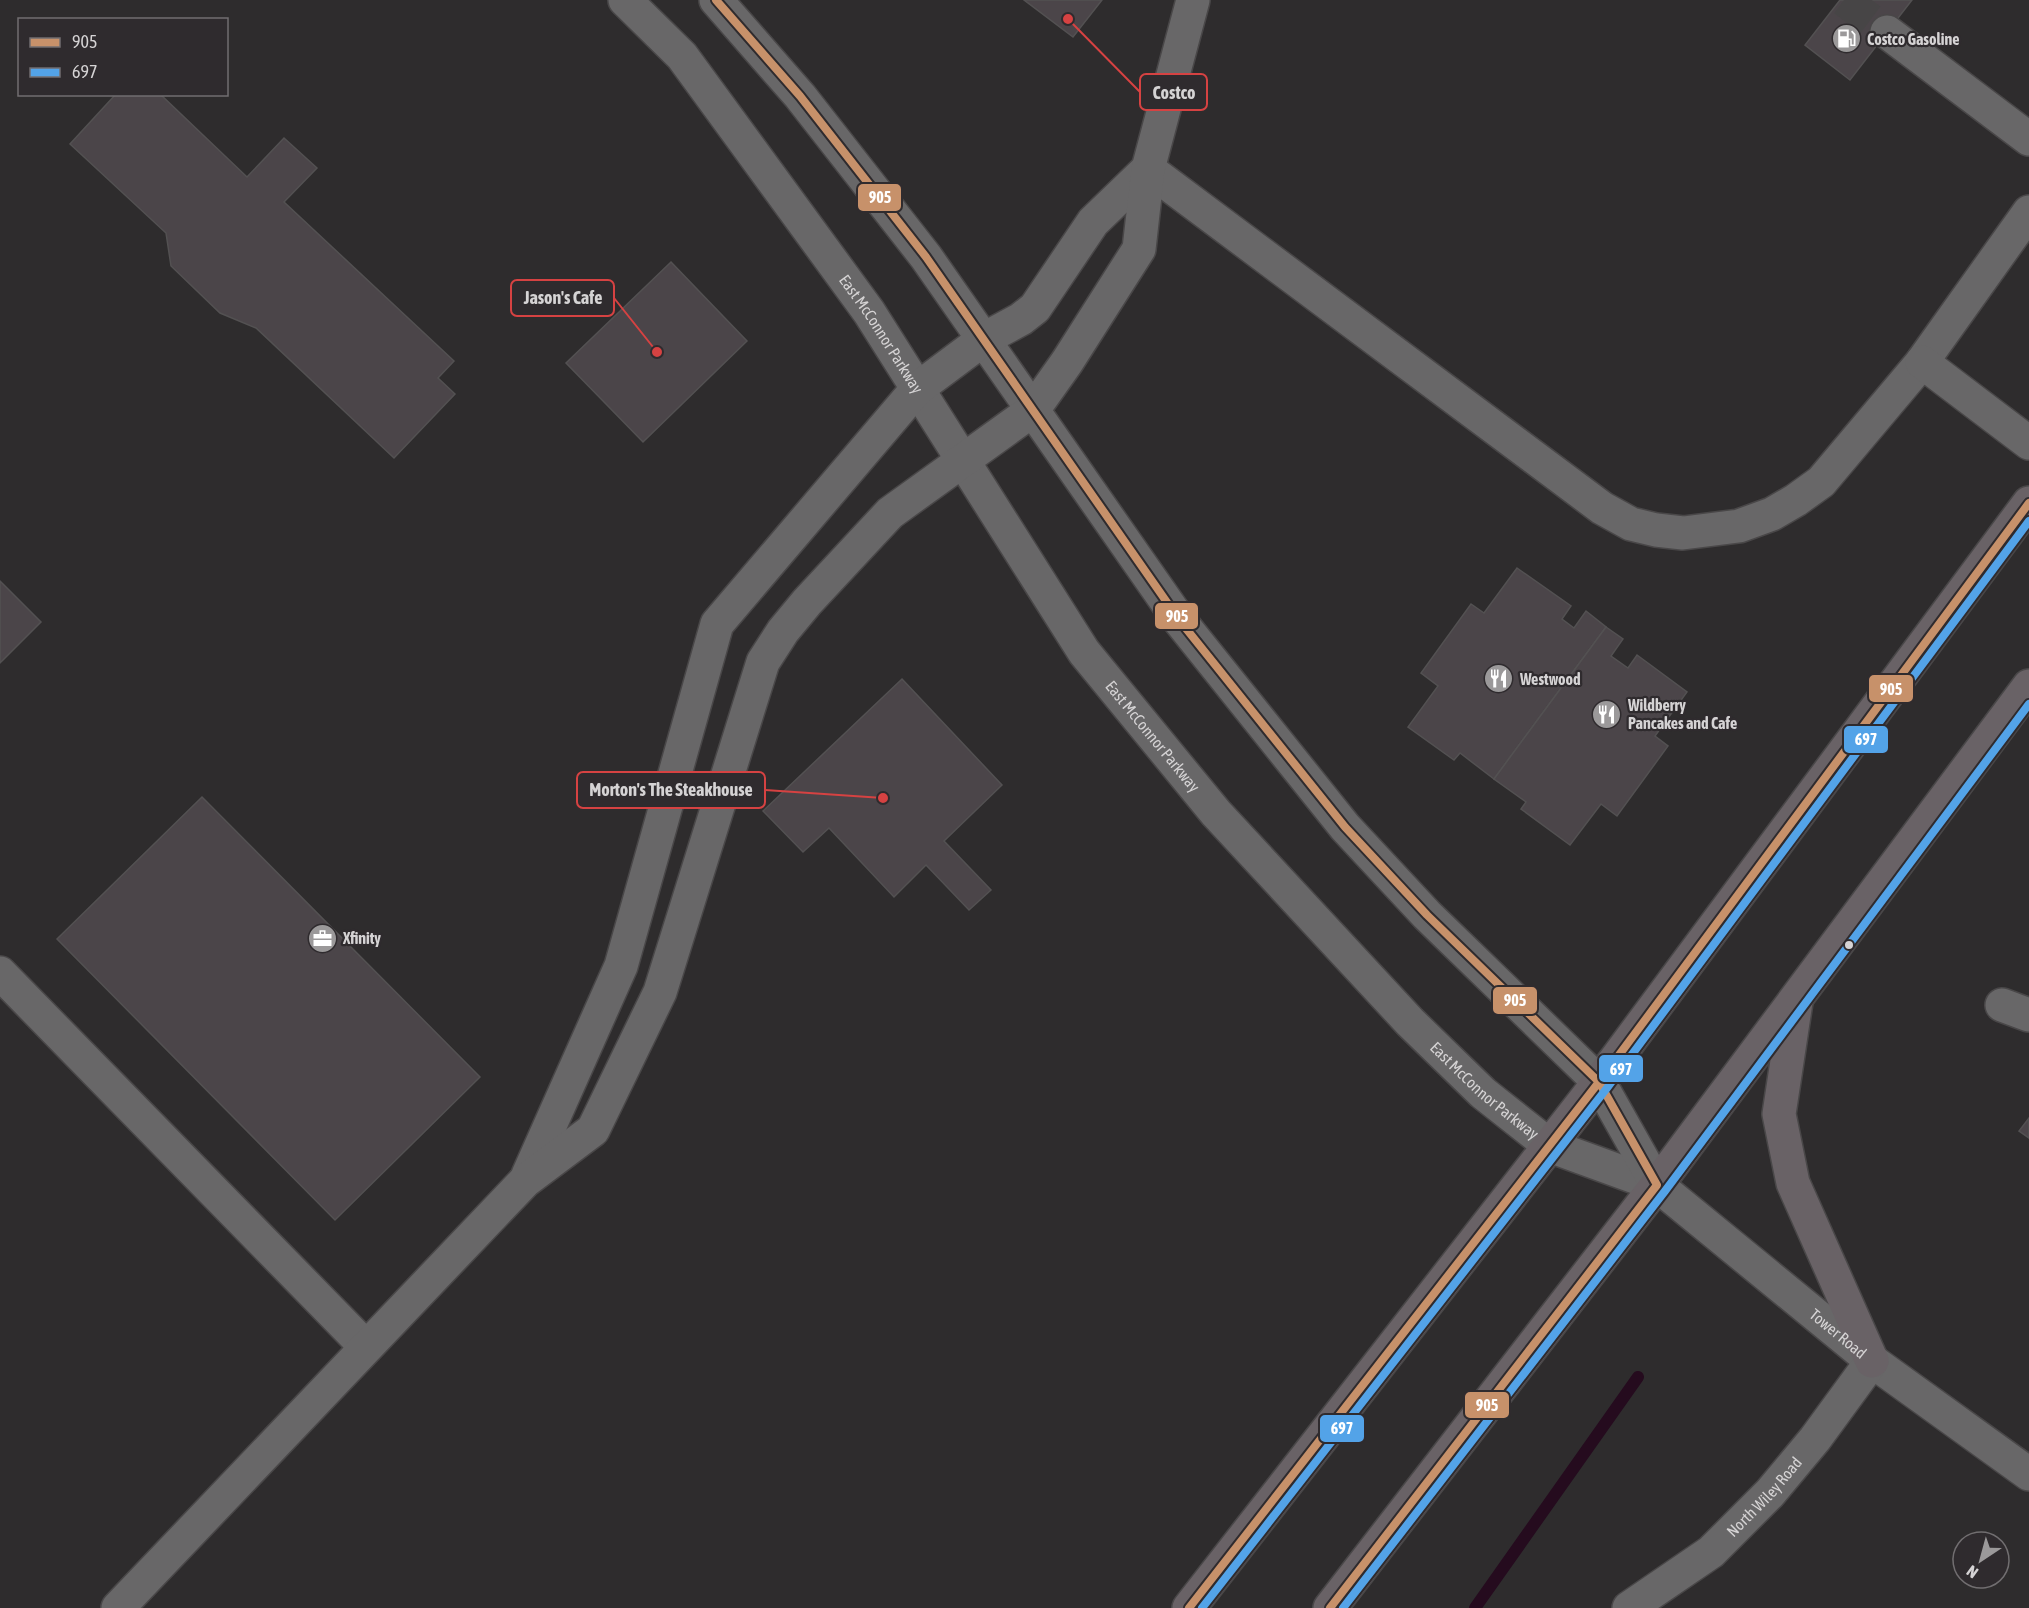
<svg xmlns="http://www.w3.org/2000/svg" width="2029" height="1608" viewBox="0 0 2029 1608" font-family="'Asap Condensed',sans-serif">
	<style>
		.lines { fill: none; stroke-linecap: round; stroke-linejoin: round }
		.stream { stroke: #250b1e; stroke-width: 12 }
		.building { fill: #4b4549; stroke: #535152; stroke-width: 1.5 }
		.minor-tunnel { stroke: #474546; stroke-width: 33; stroke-dasharray: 33 16; stroke-linecap: butt }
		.minor-casing { stroke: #494748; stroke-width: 36 }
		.major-casing { stroke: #494748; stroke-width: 36 }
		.minor { stroke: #686768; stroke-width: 33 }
		.major { stroke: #696266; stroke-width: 33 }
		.bus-1-casing { stroke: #2f2b2e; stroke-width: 12 }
		.bus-2-casing { stroke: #2f2b2e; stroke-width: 12 }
		.bus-1 { stroke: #c7916a; stroke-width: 8 }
		.bus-2 { stroke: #53a3e8; stroke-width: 8 }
		.bus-dot { fill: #d5d3d4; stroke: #2f2b2e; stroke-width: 2 }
		.labels { text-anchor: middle; stroke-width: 4.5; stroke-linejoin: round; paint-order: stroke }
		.poi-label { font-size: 16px; font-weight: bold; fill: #d5d3d4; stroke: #2f2b2e; text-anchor: start }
		.street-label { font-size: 16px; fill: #d5d3d4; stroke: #2f2b2e }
		.leader { fill: none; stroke: #d64242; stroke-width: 2 }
		.callout-dot { fill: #d64242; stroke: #2f2b2e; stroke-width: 2 }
		.callout { fill: #2f2b2e; stroke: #d64242; stroke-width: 2 }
		.callout-label { font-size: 18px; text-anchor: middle; font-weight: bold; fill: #d5d3d4 }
		.line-badge { stroke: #2f2b2e; stroke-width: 2 }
		.badge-label { font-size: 16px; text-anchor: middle; font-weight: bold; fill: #fff }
	</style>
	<rect width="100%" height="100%" fill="#2e2c2d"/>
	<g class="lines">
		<!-- stream -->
		<polyline class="stream" points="1475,1608 1638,1377"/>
	</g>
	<!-- building -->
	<g class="building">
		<polygon points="1024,0 1102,0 1073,37"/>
		<polygon points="1840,0 1912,0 1850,80 1805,45"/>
		<polygon points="116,94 160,94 247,177 284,138 317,168 284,202 454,361 438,378 455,394 394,458 256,328 220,313 171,266 166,233 70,144"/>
		<polygon points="671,262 747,341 643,442 566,363"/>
		<polygon points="1517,568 1571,606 1562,619 1574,628 1586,611 1606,627 1494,779 1460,753 1454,760 1408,727 1438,686 1421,673 1471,604 1484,613"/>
		<polygon points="0,581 41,622 0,663"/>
		<polygon points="1606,627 1623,639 1611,656 1628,668 1637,655 1687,692 1655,736 1668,746 1617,816 1601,804 1570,845 1521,809 1526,802 1494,779"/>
		<polygon points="902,679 1002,785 944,841 991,890 969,910 926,865 894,897 829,828 803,852 763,811"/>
		<polygon points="202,797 480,1077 335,1220 57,939"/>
		<polygon points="2029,1118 2029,1138 2019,1131"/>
	</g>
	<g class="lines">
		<!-- minor-tunnel -->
		<polyline class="minor-tunnel" points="1844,0 1887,32"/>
		<defs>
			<g id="minor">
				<path id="s1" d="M625,0L682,56L869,312L1084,652L1216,813L1410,1022L1483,1093L1550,1146L1657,1185L1872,1361L2029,1474"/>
				<polyline points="716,0 800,96 926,257 1180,621 1345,827 1427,915 1599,1082 1657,1185"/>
				<polyline points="1887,32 2029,139"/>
				<polyline points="1148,169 1602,508 1631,524 1656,530 1683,533 1739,526 1772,514 1796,500 1821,482 1922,362 2029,212"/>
				<polyline points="1922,362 2029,443"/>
				<polyline points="0,973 366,1347"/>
				<polyline points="2002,1005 2029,1015"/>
				<polyline points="528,1175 621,966 717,624 917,389 984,339 1021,319 1035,308 1093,222 1148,169"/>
				<polyline points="118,1608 525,1181 593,1130 660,992 763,662 783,631 807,602 890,513 1033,410 1067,362 1139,249 1148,169 1193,0"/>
				<path id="s2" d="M1629,1608L1711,1552L1770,1493L1815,1439L1872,1361"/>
			</g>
			<g id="major">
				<polyline points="1796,1002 1779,1114 1793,1183 1872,1361"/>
				<polyline points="1189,1608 1599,1082 2029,503"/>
				<polyline points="1330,1608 1657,1185 2029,686"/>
			</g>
		</defs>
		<!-- minor casing -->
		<use href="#minor" class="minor-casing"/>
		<!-- major casing -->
		<use href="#major" class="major-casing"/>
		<!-- minor -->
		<use href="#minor" class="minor"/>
		<!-- major -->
		<use href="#major" class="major"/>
		<defs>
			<g id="bus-1">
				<polyline points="716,0 800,96 926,257 1180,621 1345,827 1427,915 1599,1082 1657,1185 1330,1608"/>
				<polyline points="1189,1608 1599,1082 2029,503"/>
			</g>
			<g id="bus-2">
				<polyline points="1202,1608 1607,1088 2029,521"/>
				<polyline points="1343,1608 1665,1191 2029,704"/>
			</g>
		</defs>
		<!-- bus-1 casing -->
		<use href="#bus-1" class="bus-1-casing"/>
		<!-- bus-2 casing -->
		<use href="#bus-2" class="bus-2-casing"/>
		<!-- bus-1 -->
		<use href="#bus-1" class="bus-1"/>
		<!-- bus-2 -->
		<use href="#bus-2" class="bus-2"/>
	</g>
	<!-- icons -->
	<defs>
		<symbol id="fuel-disc" viewBox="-11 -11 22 22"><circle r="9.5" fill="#9b999a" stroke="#2f2b2e"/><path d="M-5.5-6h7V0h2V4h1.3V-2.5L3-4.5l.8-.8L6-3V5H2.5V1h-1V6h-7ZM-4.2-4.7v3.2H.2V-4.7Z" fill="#fff"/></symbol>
		<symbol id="restaurant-disc" viewBox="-11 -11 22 22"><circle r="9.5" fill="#9b999a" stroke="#2f2b2e"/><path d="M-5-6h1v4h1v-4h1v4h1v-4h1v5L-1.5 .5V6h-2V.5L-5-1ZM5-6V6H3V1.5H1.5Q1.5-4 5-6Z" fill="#fff"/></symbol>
		<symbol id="office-disc" viewBox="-11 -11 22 22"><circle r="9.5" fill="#9b999a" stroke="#2f2b2e"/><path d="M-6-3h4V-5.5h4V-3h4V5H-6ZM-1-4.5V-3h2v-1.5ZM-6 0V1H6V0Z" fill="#fff"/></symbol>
	</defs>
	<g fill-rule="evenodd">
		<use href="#fuel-disc" x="1830" y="22" width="33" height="33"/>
		<use href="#restaurant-disc" x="1482" y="662" width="33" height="33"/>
		<use href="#restaurant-disc" x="1590" y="698" width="33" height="33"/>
		<use href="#office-disc" x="306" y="922" width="33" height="33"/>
	</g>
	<!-- markers -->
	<circle class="bus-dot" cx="1849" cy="945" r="5"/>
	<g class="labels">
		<!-- poi labels -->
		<g class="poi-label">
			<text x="1867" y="45">Costco Gasoline</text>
			<text x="1520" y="685">Westwood</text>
			<text x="1628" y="711">Wildberry<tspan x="1628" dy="18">Pancakes and Cafe</tspan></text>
			<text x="343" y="944">Xfinity</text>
		</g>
		<!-- street labels -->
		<g class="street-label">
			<text dy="6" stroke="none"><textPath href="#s1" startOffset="422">East McConnor Parkway</textPath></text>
			<text dy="6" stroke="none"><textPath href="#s1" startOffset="908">East McConnor Parkway</textPath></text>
			<text dy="6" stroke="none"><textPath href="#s1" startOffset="1394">East McConnor Parkway</textPath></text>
			<text dy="6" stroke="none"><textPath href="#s1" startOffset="1828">Tower Road</textPath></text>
			<text dy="6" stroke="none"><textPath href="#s2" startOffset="176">North Wiley Road</textPath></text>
		</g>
	</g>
	<!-- callouts -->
	<path class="leader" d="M1068 19L1140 92M657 352L614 298M883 798L765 790"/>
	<g class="callout-dot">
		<circle cx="1068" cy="19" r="6"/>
		<circle cx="657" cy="352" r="6"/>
		<circle cx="883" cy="798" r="6"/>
	</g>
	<g class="callout">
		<rect x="1140" y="74" width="67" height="36" rx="6"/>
		<rect x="511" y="280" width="103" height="36" rx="6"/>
		<rect x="577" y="772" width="188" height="36" rx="6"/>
	</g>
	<g class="callout-label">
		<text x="1174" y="99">Costco</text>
		<text x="563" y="304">Jason's Cafe</text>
		<text x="671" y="796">Morton's The Steakhouse</text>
	</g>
	<g class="line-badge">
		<rect x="857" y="183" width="45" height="29" rx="6" fill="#c7916a"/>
		<rect x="1154" y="602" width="45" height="28" rx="6" fill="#c7916a"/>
		<rect x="1868" y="674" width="46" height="29" rx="6" fill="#c7916a"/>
		<rect x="1843" y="725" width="46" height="29" rx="6" fill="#53a3e8"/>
		<rect x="1492" y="986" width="46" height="29" rx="6" fill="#c7916a"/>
		<rect x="1598" y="1054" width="46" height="29" rx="6" fill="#53a3e8"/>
		<rect x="1464" y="1391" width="46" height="28" rx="6" fill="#c7916a"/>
		<rect x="1319" y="1414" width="46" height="29" rx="6" fill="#53a3e8"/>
	</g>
	<g class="badge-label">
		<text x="880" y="203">905</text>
		<text x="1177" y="622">905</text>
		<text x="1891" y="695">905</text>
		<text x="1866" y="745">697</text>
		<text x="1515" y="1006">905</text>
		<text x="1621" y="1075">697</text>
		<text x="1487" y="1411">905</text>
		<text x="1342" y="1434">697</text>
	</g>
	<!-- legend -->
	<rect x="18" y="18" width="210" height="78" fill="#2f2b2e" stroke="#716e70" stroke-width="1.5"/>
	<rect x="30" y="38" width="30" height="9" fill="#c7916a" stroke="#716e70" stroke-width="1.5"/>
	<text x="72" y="48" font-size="18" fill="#d5d3d4">905</text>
	<rect x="30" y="68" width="30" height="9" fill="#53a3e8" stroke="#716e70" stroke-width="1.5"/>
	<text x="72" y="78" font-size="18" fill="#d5d3d4">697</text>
	<!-- north arrow -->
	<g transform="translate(1981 1560) rotate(216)"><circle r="28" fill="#2f2b2e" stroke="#716e70" stroke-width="1.5"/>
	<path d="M0-4.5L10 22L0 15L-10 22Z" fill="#9b999a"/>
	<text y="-9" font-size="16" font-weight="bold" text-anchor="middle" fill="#d5d3d4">N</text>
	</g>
</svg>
